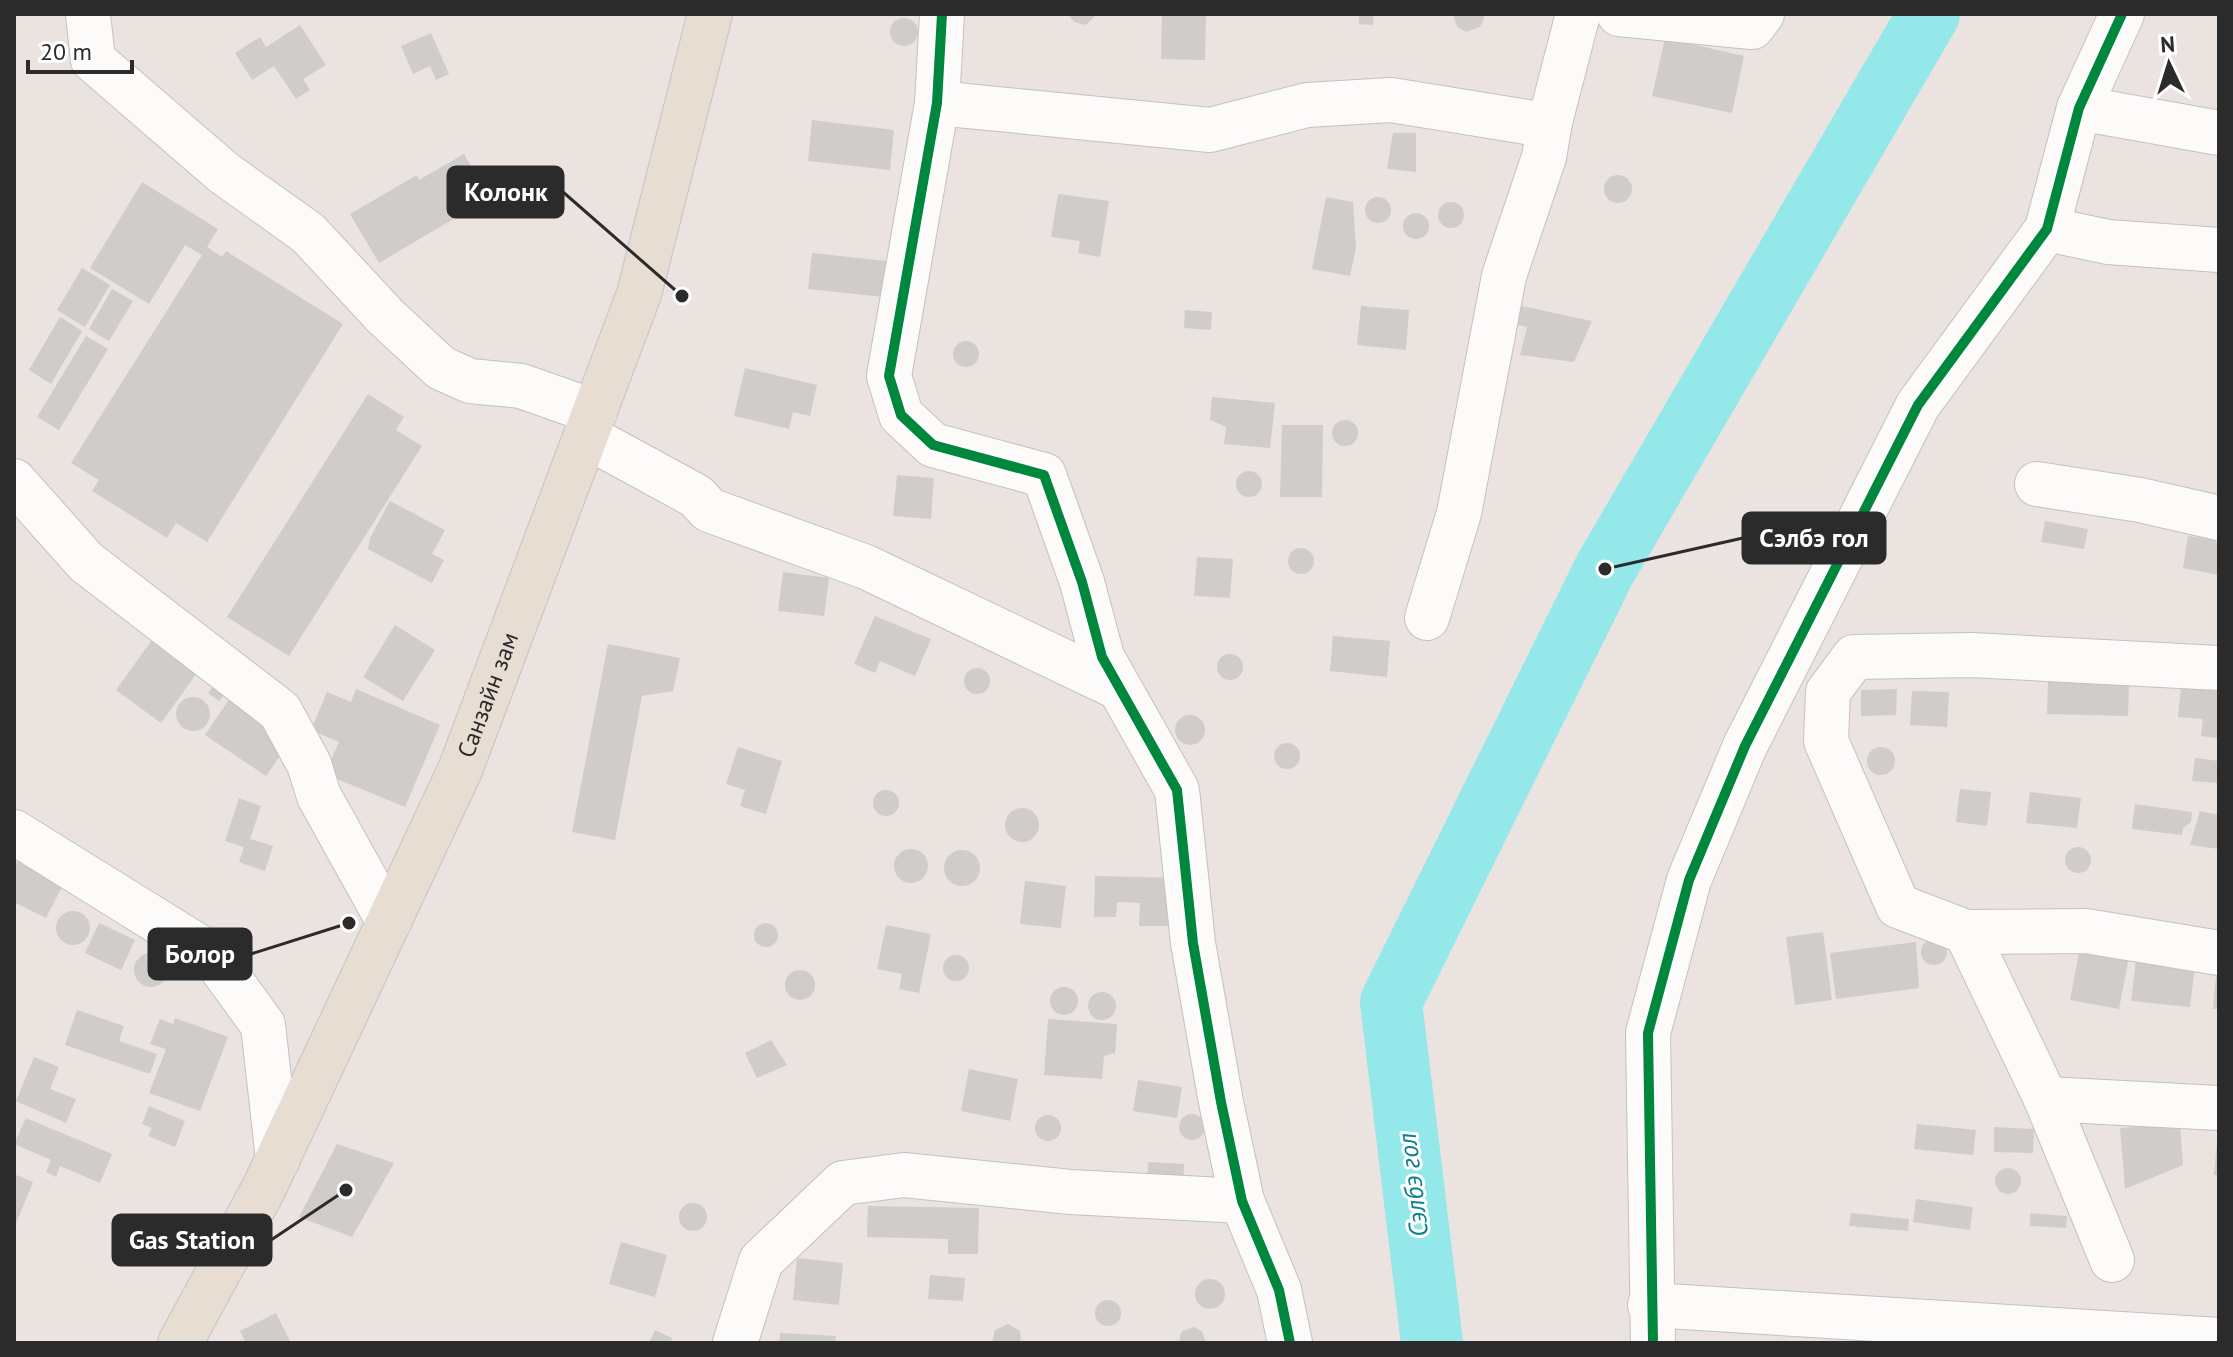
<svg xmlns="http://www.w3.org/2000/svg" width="2233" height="1357" viewBox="0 0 2233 1357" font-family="'PT Sans',sans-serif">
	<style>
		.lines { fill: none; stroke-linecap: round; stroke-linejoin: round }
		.river { stroke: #94e8ea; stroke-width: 62 }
		.building { fill: #d0ccca }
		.minor-casing { stroke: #c3c1c1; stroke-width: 46 }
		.major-casing { stroke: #c5c2c1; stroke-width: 46 }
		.minor { stroke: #fcfbfa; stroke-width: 44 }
		.major { stroke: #e7ddd3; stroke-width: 44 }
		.cycleway-casing { stroke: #fff; stroke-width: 15 }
		.cycleway { stroke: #00873e; stroke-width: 10 }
		.labels { text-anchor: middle; stroke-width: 6; stroke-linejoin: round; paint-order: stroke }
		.street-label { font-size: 24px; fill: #2b2b2b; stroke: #fff }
		.water-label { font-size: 26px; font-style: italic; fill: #0d808e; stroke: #fff }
		.leader { fill: none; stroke: #2b2b2b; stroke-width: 3 }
		.callout-dot { fill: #2b2b2b; stroke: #fff; stroke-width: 3 }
		.callout { fill: #2b2b2b; stroke: #2b2b2b; stroke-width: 3 }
		.callout-label { font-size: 26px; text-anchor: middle; font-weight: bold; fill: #fff }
	</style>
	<rect width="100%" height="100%" fill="#eae3e0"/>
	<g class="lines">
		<!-- river -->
		<polyline class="river" points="1432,1343 1391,1002 1605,569 1929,14"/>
	</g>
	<!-- building -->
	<g class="building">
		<polygon points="1068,14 1097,14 1086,25 1074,22"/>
		<polygon points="1162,14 1206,14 1205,60 1161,59"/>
		<polygon points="1359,14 1374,14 1373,25 1359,24"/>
		<polygon points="1453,14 1484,14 1484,18 1480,27 1466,32 1457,27"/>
		<circle cx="904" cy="32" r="14"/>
		<polygon points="300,25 326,65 303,79 310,90 296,99 274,66 252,80 235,53 260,37 266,47"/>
		<polygon points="431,33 449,74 436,80 430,66 413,74 401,46"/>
		<polygon points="1665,38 1744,56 1732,113 1652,96"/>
		<polygon points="812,120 894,130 890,170 808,161"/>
		<polygon points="1393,133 1416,133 1416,172 1387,169"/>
		<polygon points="464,154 489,198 379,263 350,214 417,175 419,180"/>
		<circle cx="1618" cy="189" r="14"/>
		<polygon points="142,182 218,229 207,247 222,257 226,251 343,324 207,542 176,523 167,538 92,491 99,480 71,463 202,255 185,245 149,304 90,268"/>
		<polygon points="1058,194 1109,201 1100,257 1078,253 1080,241 1051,237"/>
		<polygon points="1326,197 1353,202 1356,248 1350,276 1312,269"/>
		<circle cx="1378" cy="210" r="13"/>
		<circle cx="1451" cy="215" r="13"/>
		<circle cx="1416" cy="226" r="13"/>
		<polygon points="812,253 887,261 884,297 808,289"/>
		<polygon points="82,268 110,285 85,327 57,310"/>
		<polygon points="112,289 133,301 109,341 89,329"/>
		<polygon points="1517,305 1592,321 1574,362 1520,355 1527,327 1513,324"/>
		<polygon points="1361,306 1409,310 1406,350 1357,345"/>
		<polygon points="1185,310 1212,312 1211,330 1184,328"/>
		<polygon points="60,317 82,331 51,384 29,370"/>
		<polygon points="86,336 108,349 59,430 37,417"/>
		<circle cx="966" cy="354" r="13"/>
		<polygon points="745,368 817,385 810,416 793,412 789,429 734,416"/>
		<polygon points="368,394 404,417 396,430 422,446 289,656 227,617"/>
		<polygon points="1212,397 1275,403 1270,448 1224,444 1226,427 1210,420"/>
		<circle cx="1345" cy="433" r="13"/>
		<polygon points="1282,425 1323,425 1322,497 1280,497"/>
		<circle cx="1249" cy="484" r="13"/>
		<polygon points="897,475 934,478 931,519 893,516"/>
		<polygon points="390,501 445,530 432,554 444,560 432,583 368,549 370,538"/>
		<polygon points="2045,521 2088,529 2084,549 2041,542"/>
		<polygon points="2188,536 2215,540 2219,548 2219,575 2183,568"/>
		<circle cx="1301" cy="561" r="13"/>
		<polygon points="1197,557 1233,559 1230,598 1194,596"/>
		<polygon points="783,572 829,578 824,616 778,611"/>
		<polygon points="875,616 931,639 915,676 880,661 875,673 854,664"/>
		<polygon points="395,625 435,650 403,701 363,677"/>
		<polygon points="1333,636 1390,641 1387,677 1330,671"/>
		<polygon points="154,637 199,670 161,723 116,690"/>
		<polygon points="608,644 680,658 673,691 642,696 615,840 572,832"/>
		<circle cx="1230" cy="667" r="13"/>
		<circle cx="977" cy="681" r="13"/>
		<polygon points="2048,682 2129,683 2128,716 2047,714"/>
		<polygon points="215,684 226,693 219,701 208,693"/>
		<polygon points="2181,687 2219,690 2219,738 2201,736 2203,719 2178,717"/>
		<polygon points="356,689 440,725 405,807 325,774 339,742 311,730 327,692 351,702"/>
		<polygon points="1897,689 1896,715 1861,716 1861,690"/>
		<polygon points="1912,691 1949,692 1947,727 1910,725"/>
		<circle cx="193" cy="714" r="17"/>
		<polygon points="230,698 285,735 286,747 266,776 205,735"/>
		<circle cx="1190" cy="730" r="15"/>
		<circle cx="1287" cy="756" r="13"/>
		<polygon points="738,747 782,761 766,814 740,806 745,790 726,784"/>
		<circle cx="1881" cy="761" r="14"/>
		<polygon points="2195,758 2219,761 2219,783 2192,781"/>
		<polygon points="1960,789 1991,792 1987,826 1956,822"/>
		<circle cx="886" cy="803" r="13"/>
		<polygon points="2030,792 2081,798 2077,828 2026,823"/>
		<polygon points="239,798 261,806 250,839 273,846 265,871 239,862 244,847 225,841"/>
		<polygon points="2135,804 2192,812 2191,822 2183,828 2182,835 2132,829"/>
		<circle cx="1022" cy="825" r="17"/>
		<polygon points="2200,811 2219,815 2219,849 2190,845"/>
		<circle cx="2078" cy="860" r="13"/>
		<circle cx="911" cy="866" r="17"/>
		<circle cx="962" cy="868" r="18"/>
		<polygon points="19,859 65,881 46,918 14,902 14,868"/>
		<polygon points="1095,876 1185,878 1184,926 1139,926 1140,903 1117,902 1116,917 1094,917"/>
		<polygon points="1025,881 1066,886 1061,928 1020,924"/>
		<circle cx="73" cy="928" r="17"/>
		<circle cx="766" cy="935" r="12"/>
		<polygon points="99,923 135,940 121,970 85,953"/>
		<polygon points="886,925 931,934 919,993 899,989 902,974 877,969"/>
		<polygon points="1823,932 1832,1000 1795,1005 1786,937"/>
		<circle cx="1934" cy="952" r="13"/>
		<polygon points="1916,942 1919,988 1836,999 1830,953"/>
		<polygon points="2080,947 2129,956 2119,1009 2070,1000"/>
		<circle cx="151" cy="970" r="17"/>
		<circle cx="956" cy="968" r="13"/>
		<polygon points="2136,960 2195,966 2190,1007 2131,1001"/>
		<polygon points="2217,965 2219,965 2219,1009 2213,1009"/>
		<circle cx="800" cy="985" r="15"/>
		<circle cx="1064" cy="1001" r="14"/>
		<circle cx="1102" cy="1006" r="14"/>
		<polygon points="77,1010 124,1026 119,1041 157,1054 150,1074 65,1045"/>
		<polygon points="175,1018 228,1037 200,1111 149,1093 166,1049 150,1044 160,1019 173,1024"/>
		<polygon points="1048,1019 1117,1024 1115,1053 1104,1056 1102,1079 1044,1075"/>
		<polygon points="771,1040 787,1065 757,1078 745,1053"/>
		<polygon points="34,1057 59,1067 50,1089 76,1099 66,1123 16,1101"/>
		<polygon points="969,1069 1018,1079 1010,1121 961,1111"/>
		<polygon points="1138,1080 1182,1087 1177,1118 1133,1111"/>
		<polygon points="149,1106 185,1121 175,1147 148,1136 152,1128 142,1124"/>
		<circle cx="1192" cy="1127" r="13"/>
		<circle cx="1048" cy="1128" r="13"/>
		<polygon points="26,1118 112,1154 100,1183 60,1166 56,1177 46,1172 51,1160 14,1144"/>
		<polygon points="1917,1124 1976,1130 1973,1155 1914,1149"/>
		<polygon points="2180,1124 2183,1165 2125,1189 2120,1128"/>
		<polygon points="1994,1127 2034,1129 2033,1153 1994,1152"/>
		<polygon points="2217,1142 2219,1143 2219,1175 2214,1175"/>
		<polygon points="337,1144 394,1163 352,1237 299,1217"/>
		<polygon points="1148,1162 1184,1164 1183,1186 1147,1186"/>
		<circle cx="2008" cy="1181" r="13"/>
		<polygon points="14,1174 33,1182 14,1228"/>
		<polygon points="1916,1199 1973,1207 1970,1230 1913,1222"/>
		<circle cx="693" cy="1217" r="14"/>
		<polygon points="868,1206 979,1208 978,1254 948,1254 948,1239 867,1237"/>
		<polygon points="1851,1213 1909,1219 1908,1231 1849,1226"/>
		<polygon points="2030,1213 2067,1216 2066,1228 2030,1226"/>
		<polygon points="621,1242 667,1255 655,1297 609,1284"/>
		<polygon points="797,1258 843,1263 839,1305 793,1300"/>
		<polygon points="930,1275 965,1278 963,1301 928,1299"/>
		<circle cx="1210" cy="1294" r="15"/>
		<circle cx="1108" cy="1313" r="13"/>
		<polygon points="276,1313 291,1343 246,1343 240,1331"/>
		<polygon points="1008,1324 1020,1331 1021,1343 992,1343 995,1330"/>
		<polygon points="1193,1327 1202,1331 1206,1343 1179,1343 1181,1332"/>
		<polygon points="655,1330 672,1338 670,1343 649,1343"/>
		<polygon points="780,1333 836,1336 835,1343 779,1343"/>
	</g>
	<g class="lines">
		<defs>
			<g id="minor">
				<polyline points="88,14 93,60 224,173 308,233 385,316 441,368 470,381 521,386 595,412"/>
				<polyline points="942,14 937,103 889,376 901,415 933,445 1044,475 1082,582 1102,657 1177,790 1193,943 1221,1102 1242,1201 1279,1290 1290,1343"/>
				<polyline points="1619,14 1752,27 1762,14"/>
				<polyline points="937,103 1210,130 1307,105 1391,100 1533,123 1550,122 1544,157 1504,276 1459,513 1427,618"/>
				<polyline points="2079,108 2219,133"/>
				<polyline points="1550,122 1578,14"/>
				<polyline points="2047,229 2108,242 2219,250"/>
				<polyline points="586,436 696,496 709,510 866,567 1119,688"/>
				<polyline points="14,481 86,562 280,711 309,764 319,796 389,922"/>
				<polyline points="2037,484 2140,500 2219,518"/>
				<polyline points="14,832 212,955 263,1025 278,1159"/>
				<polyline points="1966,932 2086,931 2219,953"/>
				<polyline points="2046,1099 2219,1108"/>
				<polyline points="2112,1260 2046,1099 1966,932 1898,906 1826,741 1828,692 1854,657 1972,655 2219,668"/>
				<polyline points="1650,1305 2219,1340"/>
				<polyline points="735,1343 761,1261 843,1183 904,1175 1070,1192 1242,1201"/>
				<polyline points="1653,1343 1648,1033 1689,880 1745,746 1918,405 2047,229 2079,108 2122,14"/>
			</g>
			<g id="major">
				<path id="s1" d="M180,1343L263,1190L460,770L639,294L710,14"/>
			</g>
		</defs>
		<!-- minor casing -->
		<use href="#minor" class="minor-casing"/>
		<!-- major casing -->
		<use href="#major" class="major-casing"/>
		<!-- minor -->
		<use href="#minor" class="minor"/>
		<!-- major -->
		<use href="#major" class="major"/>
		<defs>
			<g id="cycleway">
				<polyline points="942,14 937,103 889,376 901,415 933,445 1044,475 1082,582 1102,657 1177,790 1193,943 1221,1102 1242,1201 1279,1290 1290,1343"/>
				<polyline points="1653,1343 1648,1033 1689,880 1745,746 1918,405 2047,229 2079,108 2122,14"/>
			</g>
		</defs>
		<!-- cycleway casing -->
		<use href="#cycleway" class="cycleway-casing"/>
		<!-- cycleway -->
		<use href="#cycleway" class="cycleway"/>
	</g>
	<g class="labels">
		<!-- street labels -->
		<g class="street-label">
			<text dy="8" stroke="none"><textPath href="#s1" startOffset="718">Санзайн зам</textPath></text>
		</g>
		<!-- water labels -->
		<g class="water-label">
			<text transform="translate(1413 1185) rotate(-97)" y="9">Сэлбэ гол</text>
		</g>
	</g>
	<!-- callouts -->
	<path class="leader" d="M682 296L563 192M1605 569L1743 538M349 923L251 954M346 1190L271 1240"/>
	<g class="callout-dot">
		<circle cx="682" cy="296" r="8"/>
		<circle cx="1605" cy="569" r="8"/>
		<circle cx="349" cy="923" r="8"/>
		<circle cx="346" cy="1190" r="8"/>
	</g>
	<g class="callout">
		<rect x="448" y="167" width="115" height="50" rx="8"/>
		<rect x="1743" y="513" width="142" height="50" rx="8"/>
		<rect x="149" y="929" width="102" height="50" rx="8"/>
		<rect x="113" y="1215" width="158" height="50" rx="8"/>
	</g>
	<g class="callout-label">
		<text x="506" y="201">Колонк</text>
		<text x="1814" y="547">Сэлбэ гол</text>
		<text x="200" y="963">Болор</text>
		<text x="192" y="1249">Gas Station</text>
	</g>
	<!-- border -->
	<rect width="2233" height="1357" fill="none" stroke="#2b2b2b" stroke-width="32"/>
	<!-- north arrow -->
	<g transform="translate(2169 64) rotate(356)" stroke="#ffffff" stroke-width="6" paint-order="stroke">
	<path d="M0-6L14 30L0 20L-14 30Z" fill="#2b2b2b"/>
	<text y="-12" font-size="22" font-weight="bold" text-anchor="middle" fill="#2b2b2b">N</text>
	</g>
	<!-- scale -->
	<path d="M28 60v12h104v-12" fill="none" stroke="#2b2b2b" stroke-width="4"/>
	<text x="40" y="60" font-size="24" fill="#2b2b2b" stroke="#ffffff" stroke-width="6" paint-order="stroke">20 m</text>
</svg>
